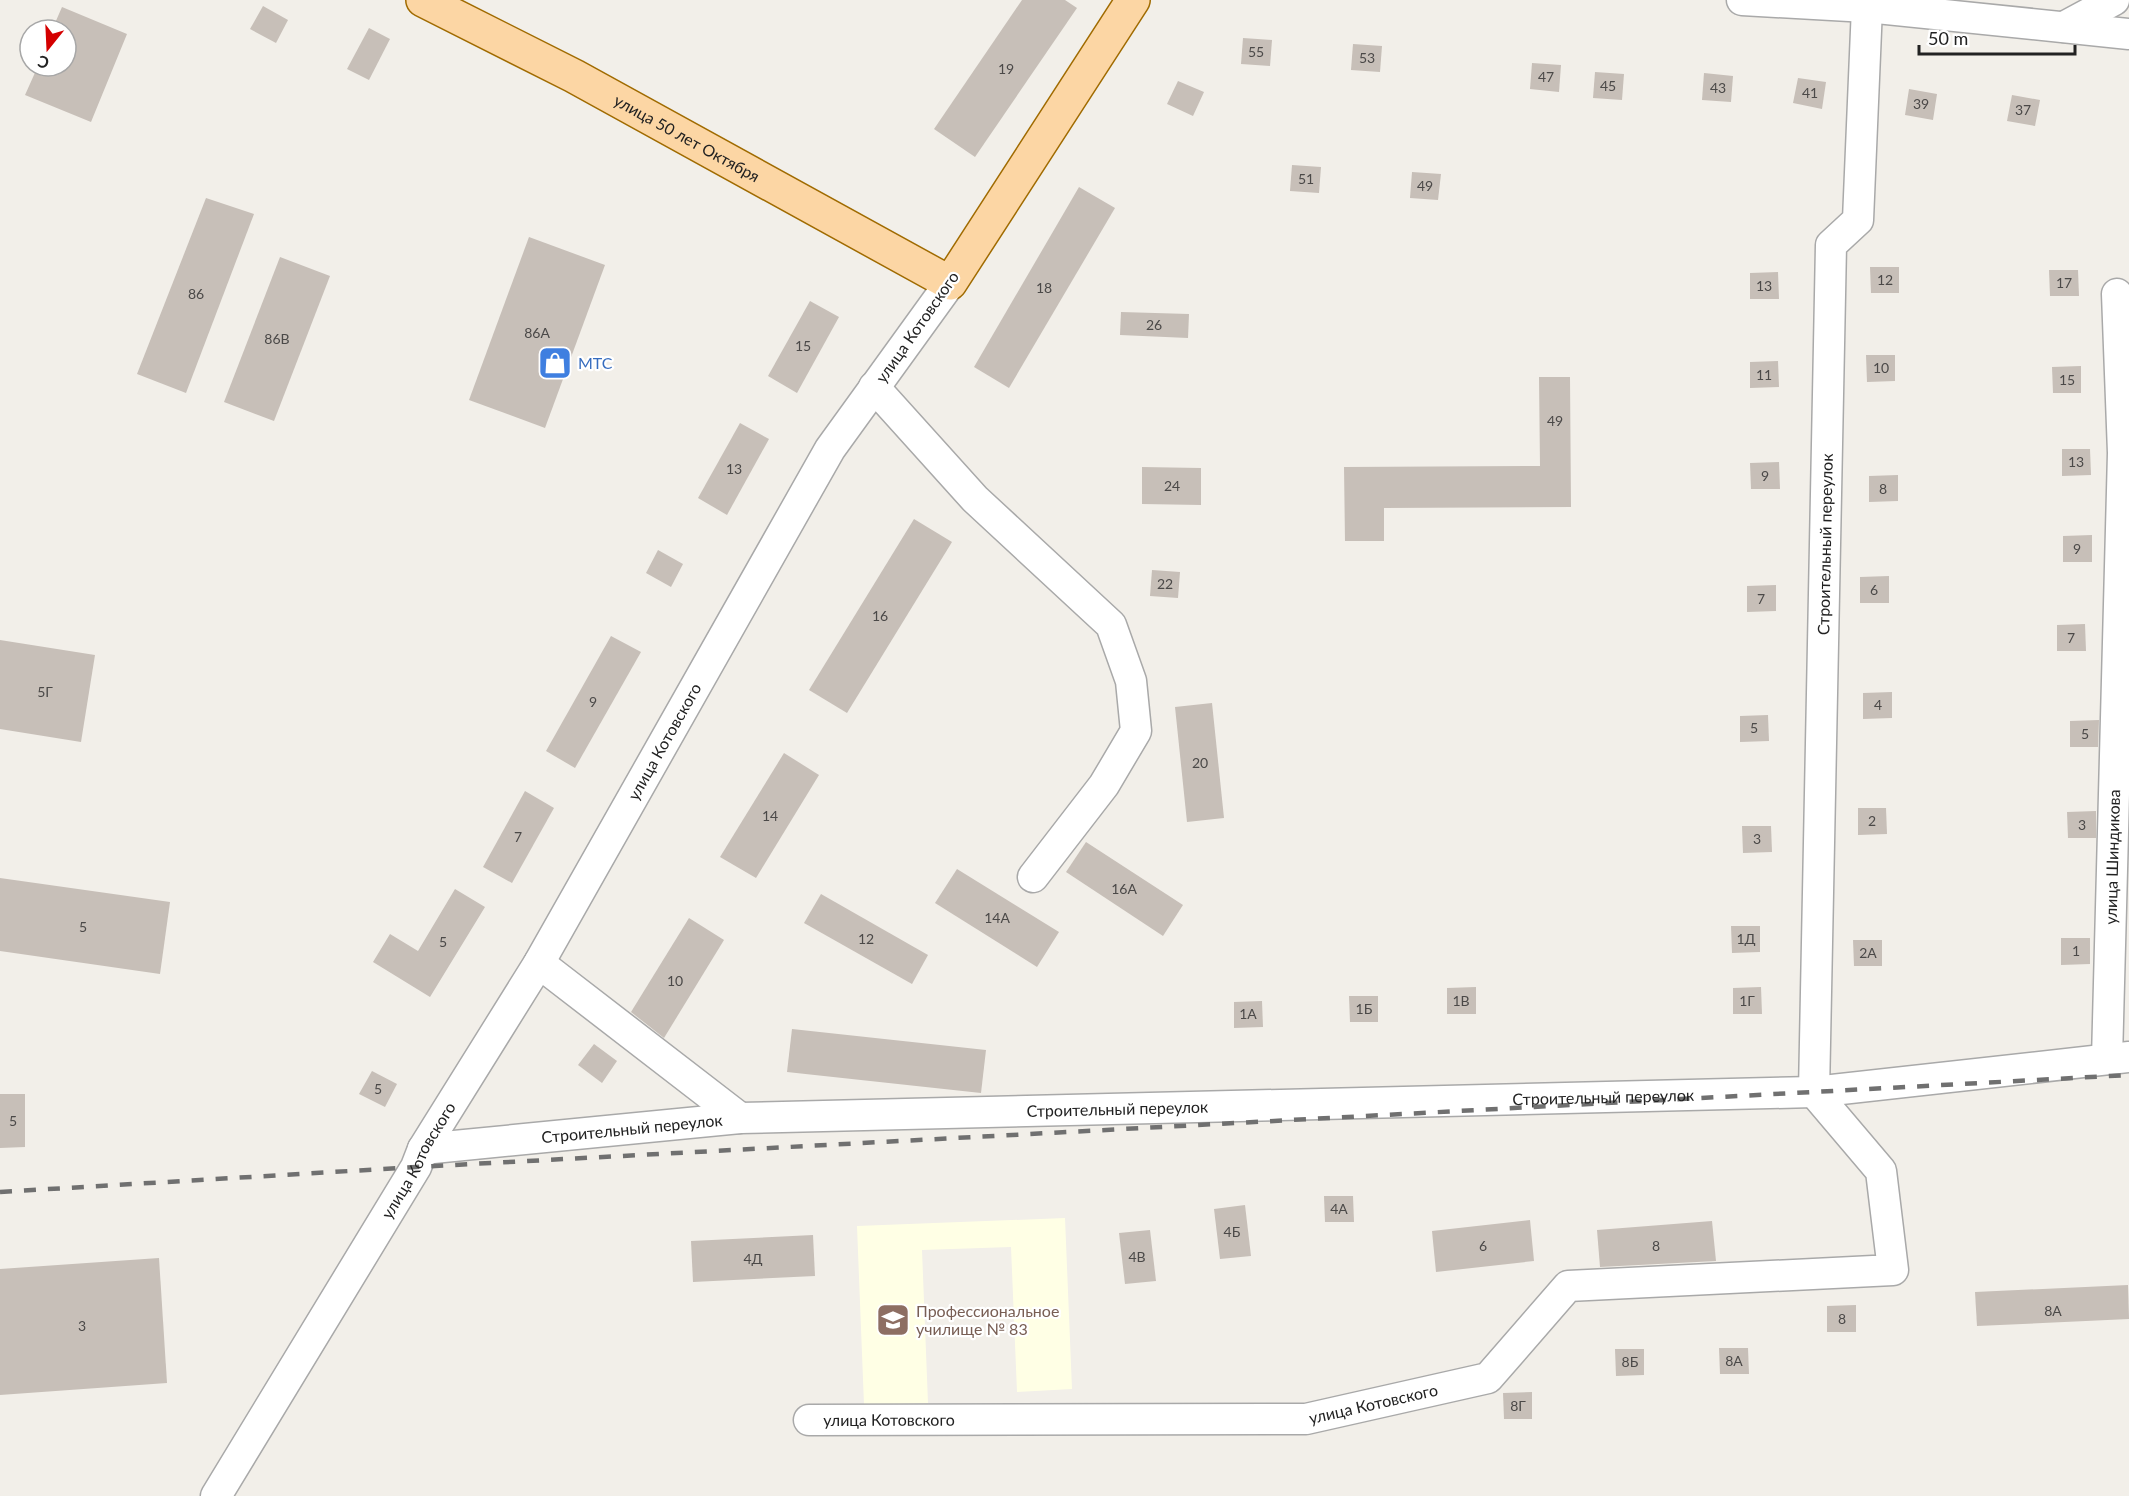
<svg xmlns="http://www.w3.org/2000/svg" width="2129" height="1496" viewBox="0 0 2129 1496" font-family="Lato,sans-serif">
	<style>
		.education { fill: #ffffe5 }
		.building { fill: #c7bfb8 }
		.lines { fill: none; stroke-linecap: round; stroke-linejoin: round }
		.minor-casing { stroke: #a9a9a9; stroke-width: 33 }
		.major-casing { stroke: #a06b00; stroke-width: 36 }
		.minor { stroke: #fff; stroke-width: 30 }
		.major { stroke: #fcd6a4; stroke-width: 33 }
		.rail { stroke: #707070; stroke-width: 4.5; stroke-dasharray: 12 12; stroke-linecap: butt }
		.labels { text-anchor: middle; stroke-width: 4.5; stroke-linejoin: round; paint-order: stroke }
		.number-label { font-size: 14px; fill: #4b4948 }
		.street-label { font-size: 16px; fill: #222; stroke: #fff }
		.shop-label { font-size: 16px; fill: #366cbe; stroke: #fff; text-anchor: start }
		.education-label { font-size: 16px; fill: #785e54; stroke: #fff; text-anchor: start }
	</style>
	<rect width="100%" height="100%" fill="#f2efe9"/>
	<!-- education -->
	<polygon class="education" points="1065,1218 1072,1389 1017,1392 1011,1247 922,1250 928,1403 864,1405 857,1226"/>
	<!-- building -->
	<g class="building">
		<polygon points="1022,0 1065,0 1077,8 975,157 934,129"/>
		<polygon points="263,6 288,20 276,43 250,29"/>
		<polygon points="62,7 127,34 91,122 25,95 38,66 66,66 66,30 52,30"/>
		<polygon points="369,28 390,39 369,80 347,69"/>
		<polygon points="1243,38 1272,40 1270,66 1241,64"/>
		<polygon points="1353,44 1382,46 1380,72 1351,70"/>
		<polygon points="1532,63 1561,65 1559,92 1530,89"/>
		<polygon points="1595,72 1624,74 1622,100 1593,98"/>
		<polygon points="1704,73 1733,76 1731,102 1702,100"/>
		<polygon points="1798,78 1826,82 1822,109 1793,103"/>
		<polygon points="1178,81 1204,92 1193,116 1167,104"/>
		<polygon points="1909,89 1937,94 1933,120 1905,115"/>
		<polygon points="2012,95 2040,100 2035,126 2007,121"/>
		<polygon points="1292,165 1321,167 1319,193 1290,191"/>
		<polygon points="1412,172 1441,174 1438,200 1410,198"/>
		<polygon points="1079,187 1115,208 1009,388 974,367"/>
		<polygon points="206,198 254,214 186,393 137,374"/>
		<polygon points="529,237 605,265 545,428 469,400"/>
		<polygon points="280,257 330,276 274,421 224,402"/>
		<polygon points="1870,267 1899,267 1899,293 1871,293"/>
		<polygon points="2049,270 2078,270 2079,296 2050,296"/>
		<polygon points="1778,272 1779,299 1750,299 1750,273"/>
		<polygon points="810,301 839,317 797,393 768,376"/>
		<polygon points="1121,312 1189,314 1188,338 1120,335"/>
		<polygon points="1866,355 1895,355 1895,381 1867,382"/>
		<polygon points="1778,361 1779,387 1750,388 1750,362"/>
		<polygon points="2081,366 2081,393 2053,393 2052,367"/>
		<polygon points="1539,377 1570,377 1571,507 1384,508 1384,541 1345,541 1344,467 1540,466"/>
		<polygon points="740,423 769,439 727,515 698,498"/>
		<polygon points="2062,449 2090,449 2091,475 2062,476"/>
		<polygon points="1779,462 1780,489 1751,489 1750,463"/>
		<polygon points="1142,467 1201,468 1201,505 1142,504"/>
		<polygon points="1898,475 1898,501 1869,502 1869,476"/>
		<polygon points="914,519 952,542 847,713 809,690"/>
		<polygon points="2092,535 2092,562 2063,562 2063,536"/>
		<polygon points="658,550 683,564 671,587 646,573"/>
		<polygon points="1152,570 1180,572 1178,598 1150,596"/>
		<polygon points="1889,576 1889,603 1860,603 1860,577"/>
		<polygon points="1776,585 1776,611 1747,612 1747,586"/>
		<polygon points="2085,624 2086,651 2057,651 2057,625"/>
		<polygon points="611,636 641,652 575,768 546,751"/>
		<polygon points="0,640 95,655 81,742 0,729"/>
		<polygon points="1892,692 1892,718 1863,719 1863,693"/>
		<polygon points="1212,703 1224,818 1187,822 1175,707"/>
		<polygon points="1768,715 1769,741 1740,742 1740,716"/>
		<polygon points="2099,720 2098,747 2070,747 2070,721"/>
		<polygon points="784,753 819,775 756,878 720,857"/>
		<polygon points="525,791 554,808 512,883 483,867"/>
		<polygon points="1858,808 1886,808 1887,834 1858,835"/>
		<polygon points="2096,811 2096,838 2068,838 2067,812"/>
		<polygon points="1742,826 1771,826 1772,852 1743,853"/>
		<polygon points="1086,842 1183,905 1163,936 1066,872"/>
		<polygon points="957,869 1059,932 1037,967 935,903"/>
		<polygon points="0,878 170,902 160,974 0,951"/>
		<polygon points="455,889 485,907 430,997 373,962 390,934 418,951"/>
		<polygon points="821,894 928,955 912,984 804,923"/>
		<polygon points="689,918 724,940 664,1038 631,1012"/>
		<polygon points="1731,926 1760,926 1760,952 1732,953"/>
		<polygon points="2061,938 2090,938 2090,964 2061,965"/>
		<polygon points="1853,940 1882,940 1882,966 1854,966"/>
		<polygon points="1476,987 1476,1014 1447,1014 1447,988"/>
		<polygon points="1761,987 1762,1014 1733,1014 1733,988"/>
		<polygon points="1349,996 1378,996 1378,1022 1350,1022"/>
		<polygon points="1262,1001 1263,1027 1234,1028 1234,1002"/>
		<polygon points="792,1029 986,1050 981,1093 787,1072"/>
		<polygon points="594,1044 617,1061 602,1083 578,1065"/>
		<polygon points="372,1071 397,1084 385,1107 359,1094"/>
		<polygon points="0,1094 25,1094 25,1147 0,1148"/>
		<polygon points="1324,1196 1353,1196 1354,1222 1325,1222"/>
		<polygon points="1245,1205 1251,1256 1220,1259 1214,1209"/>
		<polygon points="1530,1220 1534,1261 1436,1272 1432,1231"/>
		<polygon points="1712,1221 1716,1261 1600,1267 1597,1230"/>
		<polygon points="1150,1230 1156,1281 1125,1284 1119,1233"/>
		<polygon points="813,1235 815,1276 693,1282 691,1241"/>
		<polygon points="159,1258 167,1383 0,1395 0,1269"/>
		<polygon points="2128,1285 2129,1319 1977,1326 1975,1292"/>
		<polygon points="1856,1305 1856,1332 1827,1332 1827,1306"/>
		<polygon points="1719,1348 1748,1348 1749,1374 1720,1374"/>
		<polygon points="1615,1349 1644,1349 1644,1375 1616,1376"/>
		<polygon points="1532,1392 1532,1419 1504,1419 1503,1393"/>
	</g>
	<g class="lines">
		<defs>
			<g id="minor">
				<polyline points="1742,0 1867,7 2129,34"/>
				<polyline points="2064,27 2114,0"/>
				<polyline points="874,387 975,499 1111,625 1131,681 1136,731 1104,785 1033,877"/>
				<polyline points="539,963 740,1118"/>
				<path id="s1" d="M2107,1059L2123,453L2117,294"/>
				<path id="s2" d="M423,1149L740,1118L1814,1092L2129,1057"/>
				<path id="s3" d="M809,1420L1306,1419L1488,1378L1568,1286L1893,1270L1881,1171L1814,1092L1831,245L1858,220L1867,7"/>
				<path id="s4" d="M216,1496L416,1167L423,1149L539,963L830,449L950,283"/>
			</g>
			<g id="major">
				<path id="s5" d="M423,0L574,76L950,283L1133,0"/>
			</g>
		</defs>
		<!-- minor casing -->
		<use href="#minor" class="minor-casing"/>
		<!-- major casing -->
		<use href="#major" class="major-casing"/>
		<!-- minor -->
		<use href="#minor" class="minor"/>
		<!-- major -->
		<use href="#major" class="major"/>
		<!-- rail -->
		<polyline class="rail" points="0,1192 416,1167 2129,1075"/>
	</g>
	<!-- icons -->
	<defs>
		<symbol id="shop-square" viewBox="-11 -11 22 22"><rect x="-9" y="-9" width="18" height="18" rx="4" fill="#3f7fe0" stroke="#fff"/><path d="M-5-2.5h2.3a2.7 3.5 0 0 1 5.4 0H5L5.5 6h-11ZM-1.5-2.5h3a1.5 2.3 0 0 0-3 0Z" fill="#fff"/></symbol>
		<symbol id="school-square" viewBox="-11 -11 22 22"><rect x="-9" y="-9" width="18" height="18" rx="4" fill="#8d6e63" stroke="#fff"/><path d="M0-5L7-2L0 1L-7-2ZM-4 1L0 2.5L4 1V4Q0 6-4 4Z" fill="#fff"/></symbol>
	</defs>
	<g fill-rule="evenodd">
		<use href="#shop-square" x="536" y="344" width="38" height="38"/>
		<use href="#school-square" x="874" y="1301" width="38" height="38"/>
	</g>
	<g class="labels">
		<!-- number labels -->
		<g class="number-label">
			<text x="1256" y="57">55</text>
			<text x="1367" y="63">53</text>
			<text x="1006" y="74">19</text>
			<text x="1546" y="82">47</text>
			<text x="1608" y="91">45</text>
			<text x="1718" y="93">43</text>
			<text x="1810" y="98">41</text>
			<text x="1921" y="109">39</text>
			<text x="2023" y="115">37</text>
			<text x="1306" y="184">51</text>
			<text x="1425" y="191">49</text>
			<text x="1885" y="285">12</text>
			<text x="2064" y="288">17</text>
			<text x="1764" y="291">13</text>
			<text x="1044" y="293">18</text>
			<text x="196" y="299">86</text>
			<text x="1154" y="330">26</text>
			<text x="537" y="338">86А</text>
			<text x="277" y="344">86В</text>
			<text x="803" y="351">15</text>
			<text x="1881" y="373">10</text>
			<text x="1764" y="380">11</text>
			<text x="2067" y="385">15</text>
			<text x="1555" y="426">49</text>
			<text x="2076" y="467">13</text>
			<text x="734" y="474">13</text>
			<text x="1765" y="481">9</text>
			<text x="1172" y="491">24</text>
			<text x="1883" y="494">8</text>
			<text x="2077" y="554">9</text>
			<text x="1165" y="589">22</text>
			<text x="1874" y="595">6</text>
			<text x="1761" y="604">7</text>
			<text x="880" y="621">16</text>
			<text x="2071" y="643">7</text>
			<text x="45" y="697">5Г</text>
			<text x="593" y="707">9</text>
			<text x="1878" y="710">4</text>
			<text x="1754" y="733">5</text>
			<text x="2085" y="739">5</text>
			<text x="1200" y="768">20</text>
			<text x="770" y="821">14</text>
			<text x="1872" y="826">2</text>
			<text x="2082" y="830">3</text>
			<text x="518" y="842">7</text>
			<text x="1757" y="844">3</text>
			<text x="1124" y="894">16А</text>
			<text x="997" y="923">14А</text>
			<text x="83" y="932">5</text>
			<text x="866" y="944">12</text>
			<text x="1746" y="944">1Д</text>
			<text x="443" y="947">5</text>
			<text x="2076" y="956">1</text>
			<text x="1868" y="958">2А</text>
			<text x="675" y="986">10</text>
			<text x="1461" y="1006">1В</text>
			<text x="1747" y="1006">1Г</text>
			<text x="1364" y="1014">1Б</text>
			<text x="1248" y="1019">1А</text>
			<text x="378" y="1094">5</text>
			<text x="13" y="1126">5</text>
			<text x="1339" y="1214">4А</text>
			<text x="1232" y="1237">4Б</text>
			<text x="1483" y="1251">6</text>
			<text x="1656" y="1251">8</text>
			<text x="1137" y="1262">4В</text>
			<text x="753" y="1264">4Д</text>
			<text x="2053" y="1316">8А</text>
			<text x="1842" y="1324">8</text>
			<text x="82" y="1331">3</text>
			<text x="1734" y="1366">8А</text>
			<text x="1630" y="1367">8Б</text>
			<text x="1518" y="1411">8Г</text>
		</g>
		<!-- street labels -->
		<g class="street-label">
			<text dy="6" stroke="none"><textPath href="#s5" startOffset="298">улица 50 лет Октября</textPath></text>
			<text transform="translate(917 327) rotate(-55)" y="6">улица Котовского</text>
			<text dy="6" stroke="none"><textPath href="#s3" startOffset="1882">Строительный переулок</textPath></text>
			<text dy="6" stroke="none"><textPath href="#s4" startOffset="878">улица Котовского</textPath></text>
			<text dy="6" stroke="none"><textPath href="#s1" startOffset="202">улица Шиндикова</textPath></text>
			<text dy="6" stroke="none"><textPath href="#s2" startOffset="1182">Строительный переулок</textPath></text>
			<text dy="6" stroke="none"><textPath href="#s2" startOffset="696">Строительный переулок</textPath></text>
			<text dy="6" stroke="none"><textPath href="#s2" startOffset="210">Строительный переулок</textPath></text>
			<text dy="6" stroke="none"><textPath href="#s4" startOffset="392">улица Котовского</textPath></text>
			<text dy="6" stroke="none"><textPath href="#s3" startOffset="566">улица Котовского</textPath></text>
			<text dy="6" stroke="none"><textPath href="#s3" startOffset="80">улица Котовского</textPath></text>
		</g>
		<!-- shop labels -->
		<g class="shop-label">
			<text x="578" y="369">МТС</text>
		</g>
		<!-- education labels -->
		<g class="education-label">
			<text x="916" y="1317">Профессиональное<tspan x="916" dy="18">училище № 83</tspan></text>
		</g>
	</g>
	<!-- north arrow -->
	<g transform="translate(48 48) rotate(198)"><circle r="28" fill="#ffffff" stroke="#a7a7a7" stroke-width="1.5"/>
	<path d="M0-4.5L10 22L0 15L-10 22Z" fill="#d40000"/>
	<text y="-9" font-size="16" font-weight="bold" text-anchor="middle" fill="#222222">С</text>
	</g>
	<!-- scale -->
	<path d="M1919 45v9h156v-9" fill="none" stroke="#222222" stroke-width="3"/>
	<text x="1928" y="45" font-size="18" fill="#222222" stroke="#ffffff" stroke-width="4.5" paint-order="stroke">50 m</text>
</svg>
